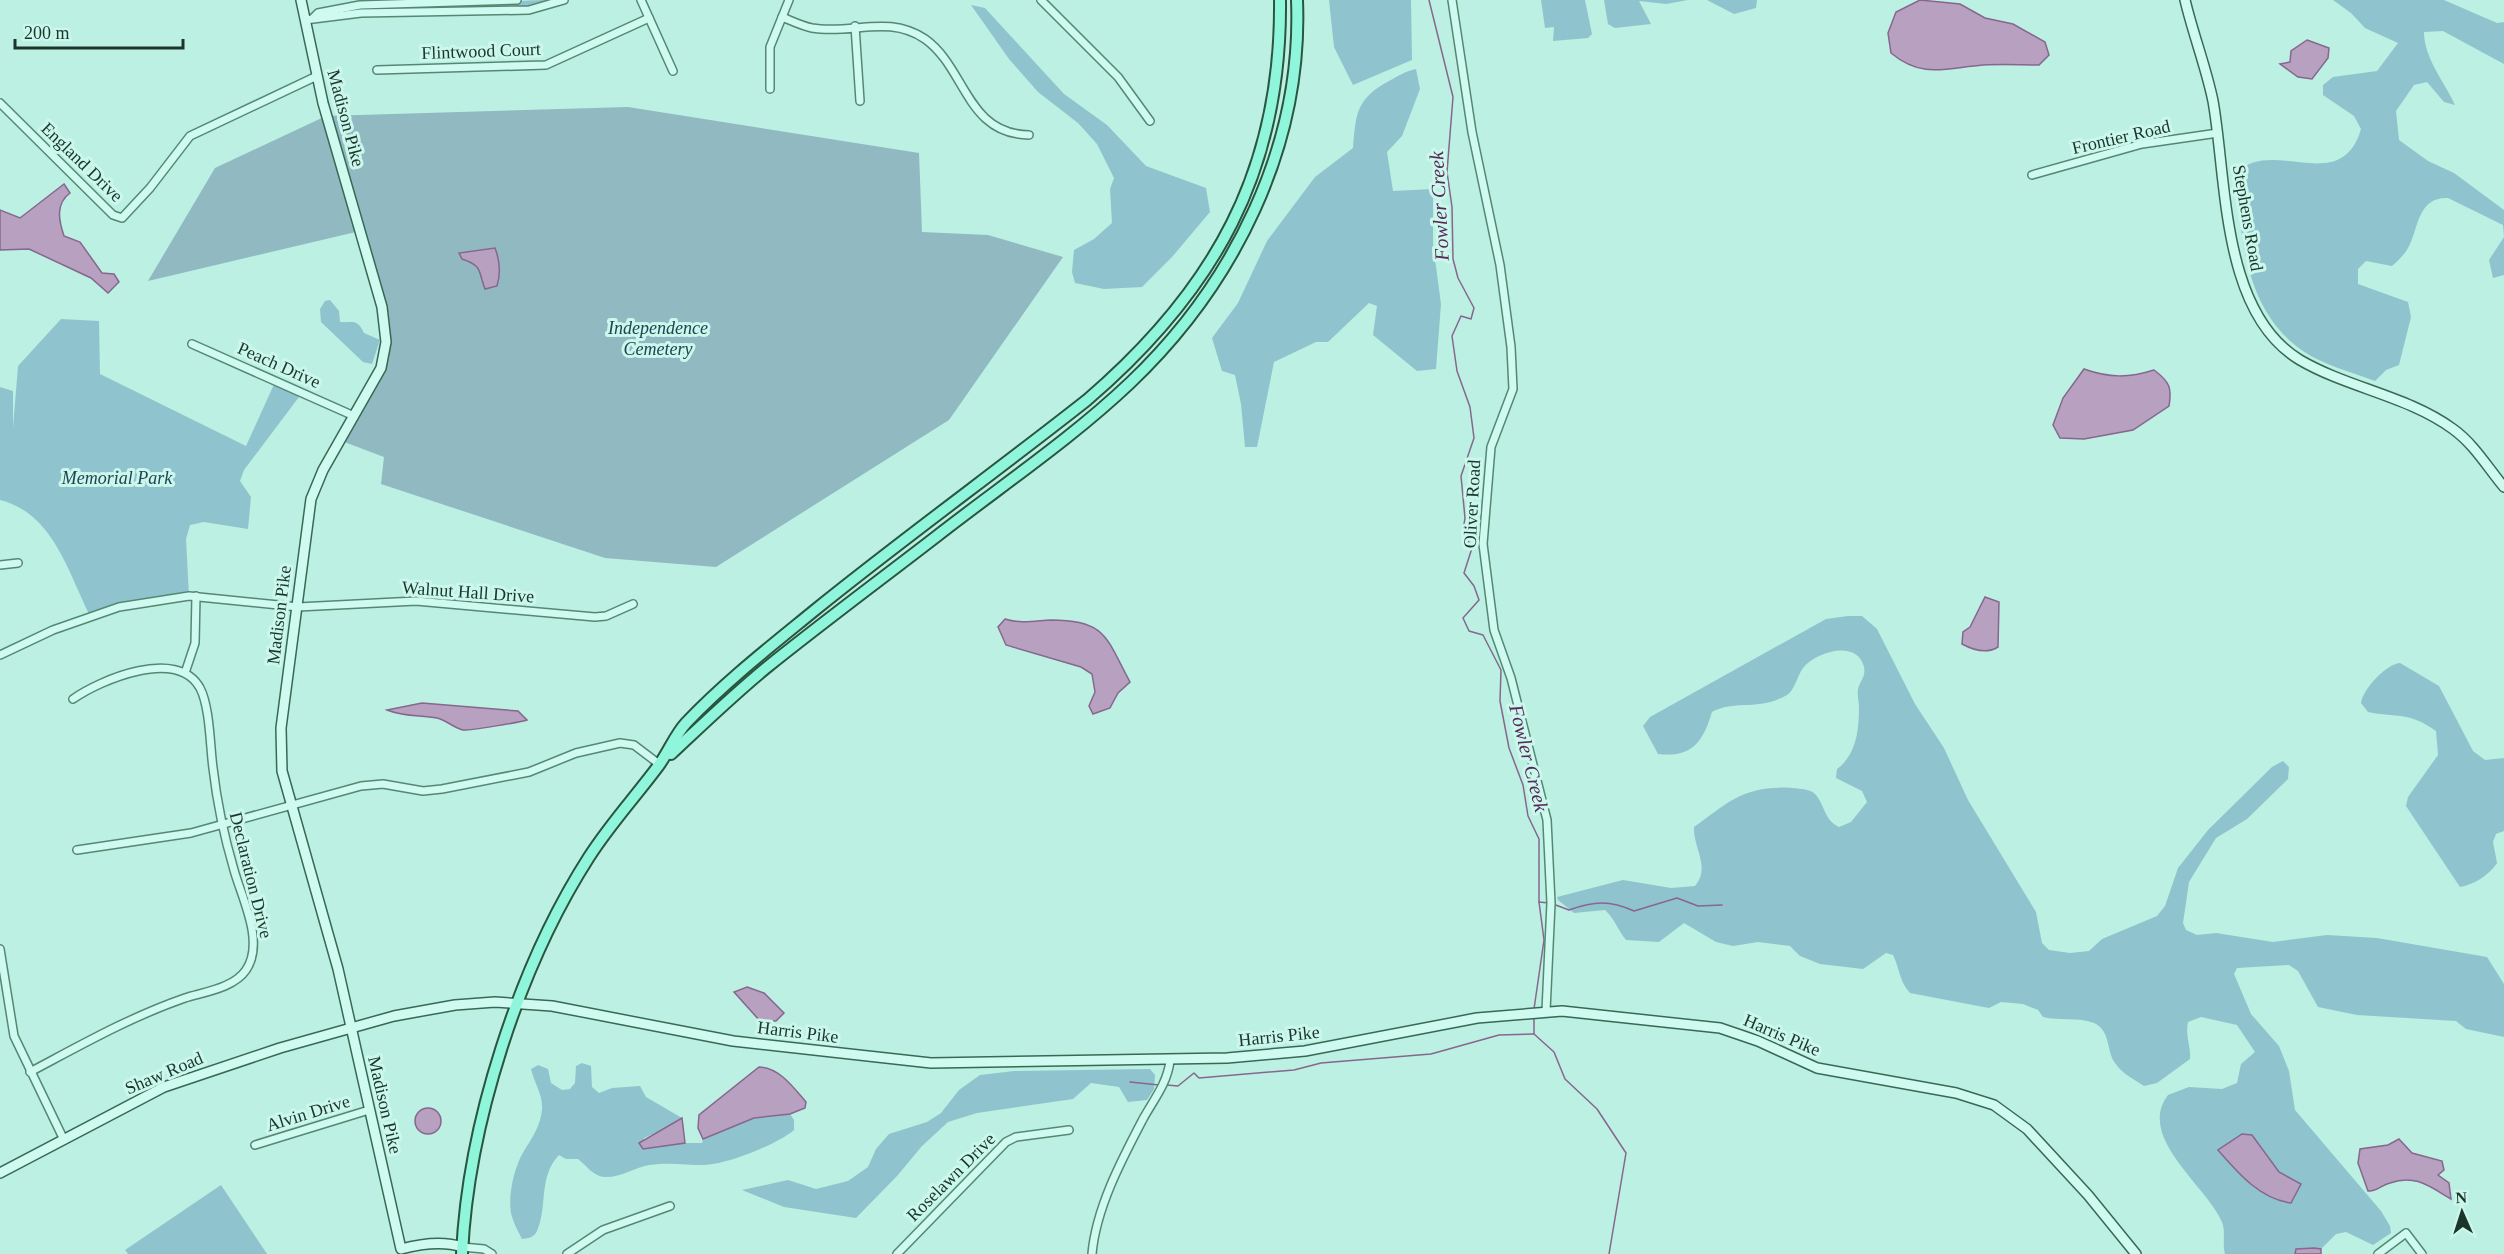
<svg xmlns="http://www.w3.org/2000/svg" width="2504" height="1254" viewBox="0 0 2504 1254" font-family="Georgia,serif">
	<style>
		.green { fill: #8fc4ce }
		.cemetery { fill: #90b9c2 }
		.water { fill: #b8a0c0; stroke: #86678e; stroke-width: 1.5 }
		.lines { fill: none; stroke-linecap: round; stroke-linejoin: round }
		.stream { stroke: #86678e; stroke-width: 1.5 }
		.street-casing { stroke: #558872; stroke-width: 10 }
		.secondary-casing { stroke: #386953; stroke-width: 12 }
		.primary-casing { stroke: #2a5540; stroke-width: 14 }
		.street { stroke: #cffaef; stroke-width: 7 }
		.secondary { stroke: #cffaef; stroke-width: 9 }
		.primary { stroke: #90f6db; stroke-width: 10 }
		.labels { text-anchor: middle; stroke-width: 6; stroke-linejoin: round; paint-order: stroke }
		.street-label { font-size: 18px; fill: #1a3629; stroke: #cbf7ec }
		.park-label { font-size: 18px; font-style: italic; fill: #204453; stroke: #cbf7ec }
		.water-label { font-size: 20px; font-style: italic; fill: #562957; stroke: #cbf7ec }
	</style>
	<rect width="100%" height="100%" fill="#bbf0e2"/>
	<!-- green -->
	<g class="green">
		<polygon points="541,0 558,0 527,7 372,8"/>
		<polygon points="1329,0 1411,0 1412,60 1353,85 1334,47"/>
		<polygon points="1541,0 1585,0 1592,34 1588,38 1553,41 1554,27 1545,28"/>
		<polygon points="1604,0 1688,0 1666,4 1639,1 1651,24 1615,28 1608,24"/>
		<polygon points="1707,0 1757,0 1756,8 1734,14"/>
		<path d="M2333,0H2444L2497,23L2504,22V64L2443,31L2424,32C2424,58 2444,81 2455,105L2444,102L2427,82L2414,85L2396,111L2399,140L2428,161L2454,173L2504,210V275L2493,278L2489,260L2504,237L2503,225L2448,198C2419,197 2419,224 2410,244C2406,253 2400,259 2392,266L2366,261L2358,269V284L2408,302L2411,317L2399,365L2386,370L2375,381C2352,372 2323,365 2303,351C2244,310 2242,238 2235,174C2272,135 2341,198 2361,129L2354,116L2323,95V85L2333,77L2377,71L2398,43L2365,28L2351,13Z"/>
		<polygon points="971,5 985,8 1064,94 1107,125 1146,166 1206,188 1210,212 1172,257 1142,287 1104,289 1075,283 1072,272 1074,250 1094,239 1112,223 1110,189 1114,178 1097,144 1078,123 1038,92 1009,59"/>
		<path d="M1416,69L1420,89L1402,136L1387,152L1393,191L1433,189V244L1441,304L1436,369L1417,371L1373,335L1377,306L1369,303L1328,342H1316L1274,362L1257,447H1245L1241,404L1235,375L1222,371L1212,338L1238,303L1267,241L1315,177L1353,148C1356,113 1356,99 1389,81C1398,76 1406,71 1416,69Z"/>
		<path d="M330,300L339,311L340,322C353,323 357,318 364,333L380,340L372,364L363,362L321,322L320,309L325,301Z"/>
		<path d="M61,319L99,321L100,374L246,446L276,380L302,393L244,470L240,481L251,497L248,529L204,522L190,525L186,539L189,596L90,616C68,572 53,513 0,500V387L13,391V428L18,366Z"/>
		<path d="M1848,616H1862L1877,629L1915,704L1944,748L1968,800L2036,912L2042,943L2049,950L2070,953L2089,951L2102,939L2157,916L2165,906L2178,868L2208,830L2272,767L2283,761L2289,767L2288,779L2247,819L2216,838L2189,882L2183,923L2186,930L2197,935L2216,933L2273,942L2327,935L2377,938L2487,957L2504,984V1037L2466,1029L2456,1021L2357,1015L2318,1007L2298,971L2289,965L2237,968L2234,974L2251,1014L2279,1046L2289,1071L2295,1110L2381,1211L2390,1226L2391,1233L2373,1245L2346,1232L2336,1234L2321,1249H2297L2295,1254H2225C2222,1243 2226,1233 2222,1222C2206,1185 2136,1137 2168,1095L2189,1087L2222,1089L2237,1083L2241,1064L2255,1052L2237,1025L2201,1017L2188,1022C2185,1036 2191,1046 2190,1059L2157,1083L2144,1086C2134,1079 2122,1074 2115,1063C2106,1050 2111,1031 2094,1023C2080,1017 2058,1021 2043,1017L2038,1010L2023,1004L2001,1002L1989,1008L1910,993C1899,981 1900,969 1893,955L1886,953L1863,969L1820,964L1800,956L1790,946L1758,942L1733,946L1716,942L1684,923L1659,942L1626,940C1618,930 1614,918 1605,910L1574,913L1558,900L1557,897L1623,880L1671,888L1695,886C1711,867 1693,848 1694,827C1731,800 1745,785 1793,788C1801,789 1810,789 1815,794C1825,805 1824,820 1839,827L1851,822L1867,802L1862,791L1836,778L1837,769C1856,755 1859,731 1859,707C1859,702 1857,695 1858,689C1860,681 1866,677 1864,667C1857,639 1816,652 1803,668C1797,676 1795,690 1787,695C1757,712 1736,699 1712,712C1703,742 1692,758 1658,754L1643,726L1650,717L1826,619Z"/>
		<path d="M2400,663L2439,686L2473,751L2485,760L2504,758V831L2496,834L2493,842L2497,863C2488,876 2475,884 2460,887L2406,806L2408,797L2438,755L2436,731C2408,711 2397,718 2368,712L2361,703C2363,689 2386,664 2400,663Z"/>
		<path d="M582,1063L591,1066L592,1087L599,1093L612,1088L640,1086L646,1097L682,1118L675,1124L644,1138L643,1149L685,1143H702L703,1139L754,1118L790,1114L794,1120V1130C778,1144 726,1165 704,1165C685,1165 670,1162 649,1165C634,1168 620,1178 604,1177C593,1176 586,1165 578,1159H566L559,1155C538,1177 548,1206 537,1231C534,1238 528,1238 522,1239C518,1231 513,1222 511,1213C508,1195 514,1167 524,1151C532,1138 541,1125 542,1109C543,1094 534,1083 531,1069L538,1065L548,1069L551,1083L562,1090L570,1089L575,1083L576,1066Z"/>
		<polygon points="1150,1069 1155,1075 1154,1089 1147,1100 1128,1102 1119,1087 1091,1083 1073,1099 977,1113 948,1122 922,1146 897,1176 856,1218 784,1207 742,1190 788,1180 816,1189 848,1181 868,1167 876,1149 889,1134 927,1122 941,1113 959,1090 980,1075 1014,1071"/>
		<polygon points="221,1185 267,1254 128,1254 125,1250"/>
	</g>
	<!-- cemetery -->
	<polygon class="cemetery" points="628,107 919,153 922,232 988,235 1063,257 949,420 716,567 605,558 381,484 384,457 339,440 364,400 386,342 360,231 148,281 215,168 326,116"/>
	<!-- water -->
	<g class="water">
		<path d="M1920,0L1960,4L1985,18L2013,24L2045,42L2049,55L2039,65C2021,65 2002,64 1983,65C1946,68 1922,79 1891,53L1888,33L1896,12Z"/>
		<polygon points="2307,40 2329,48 2328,58 2312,79 2298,77 2280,64 2290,62 2291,51"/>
		<path d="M64,184L70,193C55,204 59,221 64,236L80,242L102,273L114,274L119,282L108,293L91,278L29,249L0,250V210L20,218Z"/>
		<path d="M495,248C500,261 501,273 497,286L485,289C478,271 483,266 462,259L459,253Z"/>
		<path d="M2084,369C2109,378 2129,378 2154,370C2170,382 2172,388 2169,406L2133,430L2084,439L2060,438L2053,425L2063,398Z"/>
		<path d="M1985,597L1999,602L1998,647C1987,654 1973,650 1962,644L1963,632L1970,627Z"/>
		<path d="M1005,619C1021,624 1034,621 1051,620C1107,620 1106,638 1130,682L1118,693L1110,708L1093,714L1089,706L1095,692L1092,674L1081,667L1006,645L998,627Z"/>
		<path d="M422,703L518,711L527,720C522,722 467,731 463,730C454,728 446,720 437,718C420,715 404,717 387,710Z"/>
		<polygon points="747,987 764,993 784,1013 776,1021 760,1021 734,992"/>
		<path d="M759,1067C779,1067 794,1088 806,1102L805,1108L790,1114L754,1118L703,1139L698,1128L699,1115Z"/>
		<circle cx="428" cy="1121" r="13"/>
		<polygon points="682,1118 685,1143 643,1149 639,1143"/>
		<path d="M2242,1134L2252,1135L2279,1172L2301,1184L2291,1203C2260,1199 2238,1173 2218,1150Z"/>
		<path d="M2399,1139L2412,1153L2442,1161L2444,1170L2438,1175L2449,1183L2451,1199C2429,1186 2415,1174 2390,1183C2381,1185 2377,1192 2368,1191L2358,1163L2360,1149L2388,1145Z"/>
		<polygon points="2314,1248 2321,1249 2321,1254 2295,1254 2296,1249"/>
	</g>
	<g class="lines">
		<!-- stream -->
		<g class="stream">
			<polyline points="1429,0 1453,97 1447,172 1452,207 1453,259 1458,278 1474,308 1471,319 1461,316 1452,336 1457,371 1470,407 1474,438 1461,476 1465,518 1463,531 1472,548 1464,573 1474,586 1479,600 1463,618 1469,631 1483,635 1501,670 1500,701 1509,748 1523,785 1528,816 1539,839 1539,902 1544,940 1534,1009"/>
			<polyline points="1539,902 1549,903"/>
			<path d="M1553,904L1569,910C1594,901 1610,900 1634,911L1677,898L1698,906L1722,905"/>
			<polyline points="1534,1017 1534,1034 1554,1052 1565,1079 1597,1109 1626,1153 1609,1254"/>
			<polyline points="1130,1082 1159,1085"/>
			<polyline points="1167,1085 1178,1086 1194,1073 1199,1078 1294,1070 1321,1063 1431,1054 1499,1035 1534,1034"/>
		</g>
		<defs>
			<g id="street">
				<polyline points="641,0 673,71"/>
				<polyline points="1041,0 1118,77 1150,121"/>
				<polyline points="1452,0 1472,132 1500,265 1511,347 1513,389 1491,447 1483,544 1494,630 1511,678 1547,820 1551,903 1546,1011"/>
				<path d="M782,17C792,21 802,26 812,28C852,35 888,14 925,39C966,68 966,134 1029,135"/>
				<polyline points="313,18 318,13 360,5 517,0"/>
				<polyline points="305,20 361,13 529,10 564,0"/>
				<polyline points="855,26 860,101"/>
				<polyline points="377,70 546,65 649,18"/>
				<polyline points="770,89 770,47 789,0"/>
				<polyline points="0,103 113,215 122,218 150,188 190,136 317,76"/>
				<polyline points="2032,175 2142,144 2218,133"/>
				<polyline points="192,344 354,416"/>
				<polyline points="0,565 18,563"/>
				<polyline points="0,655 53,630 119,607 189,596 298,607 416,601 595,617 606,616 633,604"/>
				<polyline points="185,673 195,643 196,596"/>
				<polyline points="77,850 191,833 361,786 383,784 423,791 442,789 529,772 576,753 620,743 634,745 659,764"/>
				<polyline points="0,949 14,1036 64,1140"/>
				<path d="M30,1072C81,1045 130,1017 185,998C204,992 234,988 246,970C265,942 242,899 234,870C224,836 217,803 213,768C210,746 210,707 200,688C177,647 100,680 73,699"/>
				<polyline points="255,1145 369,1110"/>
				<polyline points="462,1247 484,1249 492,1254"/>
				<polyline points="567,1254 603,1230 670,1206"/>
				<polyline points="897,1254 1006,1142 1016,1137 1069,1130"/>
				<path d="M1092,1254C1096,1208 1122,1159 1143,1119C1154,1099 1167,1084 1170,1061"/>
				<polyline points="2378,1254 2406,1233 2422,1254"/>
			</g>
			<g id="secondary">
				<path d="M301,0L323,103L382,307L386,342L381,368L323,470L311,499L281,728L282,771L338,969L401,1249C420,1244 444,1241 462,1247"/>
				<path d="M2185,0C2193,34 2206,67 2213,101C2227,180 2221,313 2300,360C2348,388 2408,396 2453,429C2474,444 2488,468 2504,487"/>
				<polyline points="0,1173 164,1087 280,1048 394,1016 455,1005 495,1002 552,1006 733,1041 931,1063 1227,1058 1305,1051 1477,1018 1562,1011 1720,1028 1758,1041 1817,1068 1956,1093 1994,1105 2027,1129 2088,1195 2136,1254"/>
			</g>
			<g id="primary">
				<path d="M671,754C702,725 733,695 766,668C822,623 880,580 937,536C1001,486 1071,439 1130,383C1234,284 1303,146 1297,0"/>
				<path d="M462,1254C468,1125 519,966 589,857C610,824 636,796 659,765C669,751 675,735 686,723C726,681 771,646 815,610C904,538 997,471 1087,400C1214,291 1282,171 1280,0"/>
			</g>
		</defs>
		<!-- street casing -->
		<use href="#street" class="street-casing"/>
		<!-- secondary casing -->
		<use href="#secondary" class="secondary-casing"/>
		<!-- primary casing -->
		<use href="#primary" class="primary-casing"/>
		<!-- street -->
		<use href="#street" class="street"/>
		<!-- secondary -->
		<use href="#secondary" class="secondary"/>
		<!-- primary -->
		<use href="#primary" class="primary"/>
	</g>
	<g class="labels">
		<!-- street labels -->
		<g class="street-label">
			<text transform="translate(481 51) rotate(-2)" y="6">Flintwood Court</text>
			<text transform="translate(346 118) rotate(75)" y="6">Madison Pike</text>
			<text transform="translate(2121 137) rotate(-13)" y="6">Frontier Road</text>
			<text transform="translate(82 162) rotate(44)" y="6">England Drive</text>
			<text transform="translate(2248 218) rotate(80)" y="6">Stephens Road</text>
			<text transform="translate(279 365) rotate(24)" y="6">Peach Drive</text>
			<text transform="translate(1472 504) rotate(-87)" y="6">Oliver Road</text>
			<text transform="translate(468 592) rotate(4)" y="6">Walnut Hall Drive</text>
			<text transform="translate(279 615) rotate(-83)" y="6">Madison Pike</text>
			<text transform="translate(251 875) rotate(76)" y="6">Declaration Drive</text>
			<text transform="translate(798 1032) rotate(7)" y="6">Harris Pike</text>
			<text transform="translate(1782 1035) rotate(23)" y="6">Harris Pike</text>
			<text transform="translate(1279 1036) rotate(-6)" y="6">Harris Pike</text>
			<text transform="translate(164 1073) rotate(-23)" y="6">Shaw Road</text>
			<text transform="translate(385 1105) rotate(77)" y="6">Madison Pike</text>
			<text transform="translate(308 1113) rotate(-17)" y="6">Alvin Drive</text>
			<text transform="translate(951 1177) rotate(-45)" y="6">Roselawn Drive</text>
		</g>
		<!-- park labels -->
		<g class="park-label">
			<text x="658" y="334">Independence<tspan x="658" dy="21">Cemetery</tspan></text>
			<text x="117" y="484">Memorial Park</text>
		</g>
		<!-- water labels -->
		<g class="water-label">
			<text transform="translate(1439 206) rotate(-93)" y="7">Fowler Creek</text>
			<text transform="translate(1529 758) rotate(76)" y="7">Fowler Creek</text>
		</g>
	</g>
	<!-- north arrow -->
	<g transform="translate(2462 1212) rotate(357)" stroke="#cbf7ec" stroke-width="4.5" paint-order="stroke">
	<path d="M0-4.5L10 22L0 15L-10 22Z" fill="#1a3629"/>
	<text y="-9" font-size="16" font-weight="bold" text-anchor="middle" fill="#1a3629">N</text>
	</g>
	<!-- scale -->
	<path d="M15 39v9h168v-9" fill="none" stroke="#1a3629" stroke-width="3"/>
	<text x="24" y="39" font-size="18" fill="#1a3629" stroke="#cbf7ec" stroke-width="4.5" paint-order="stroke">200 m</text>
</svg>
